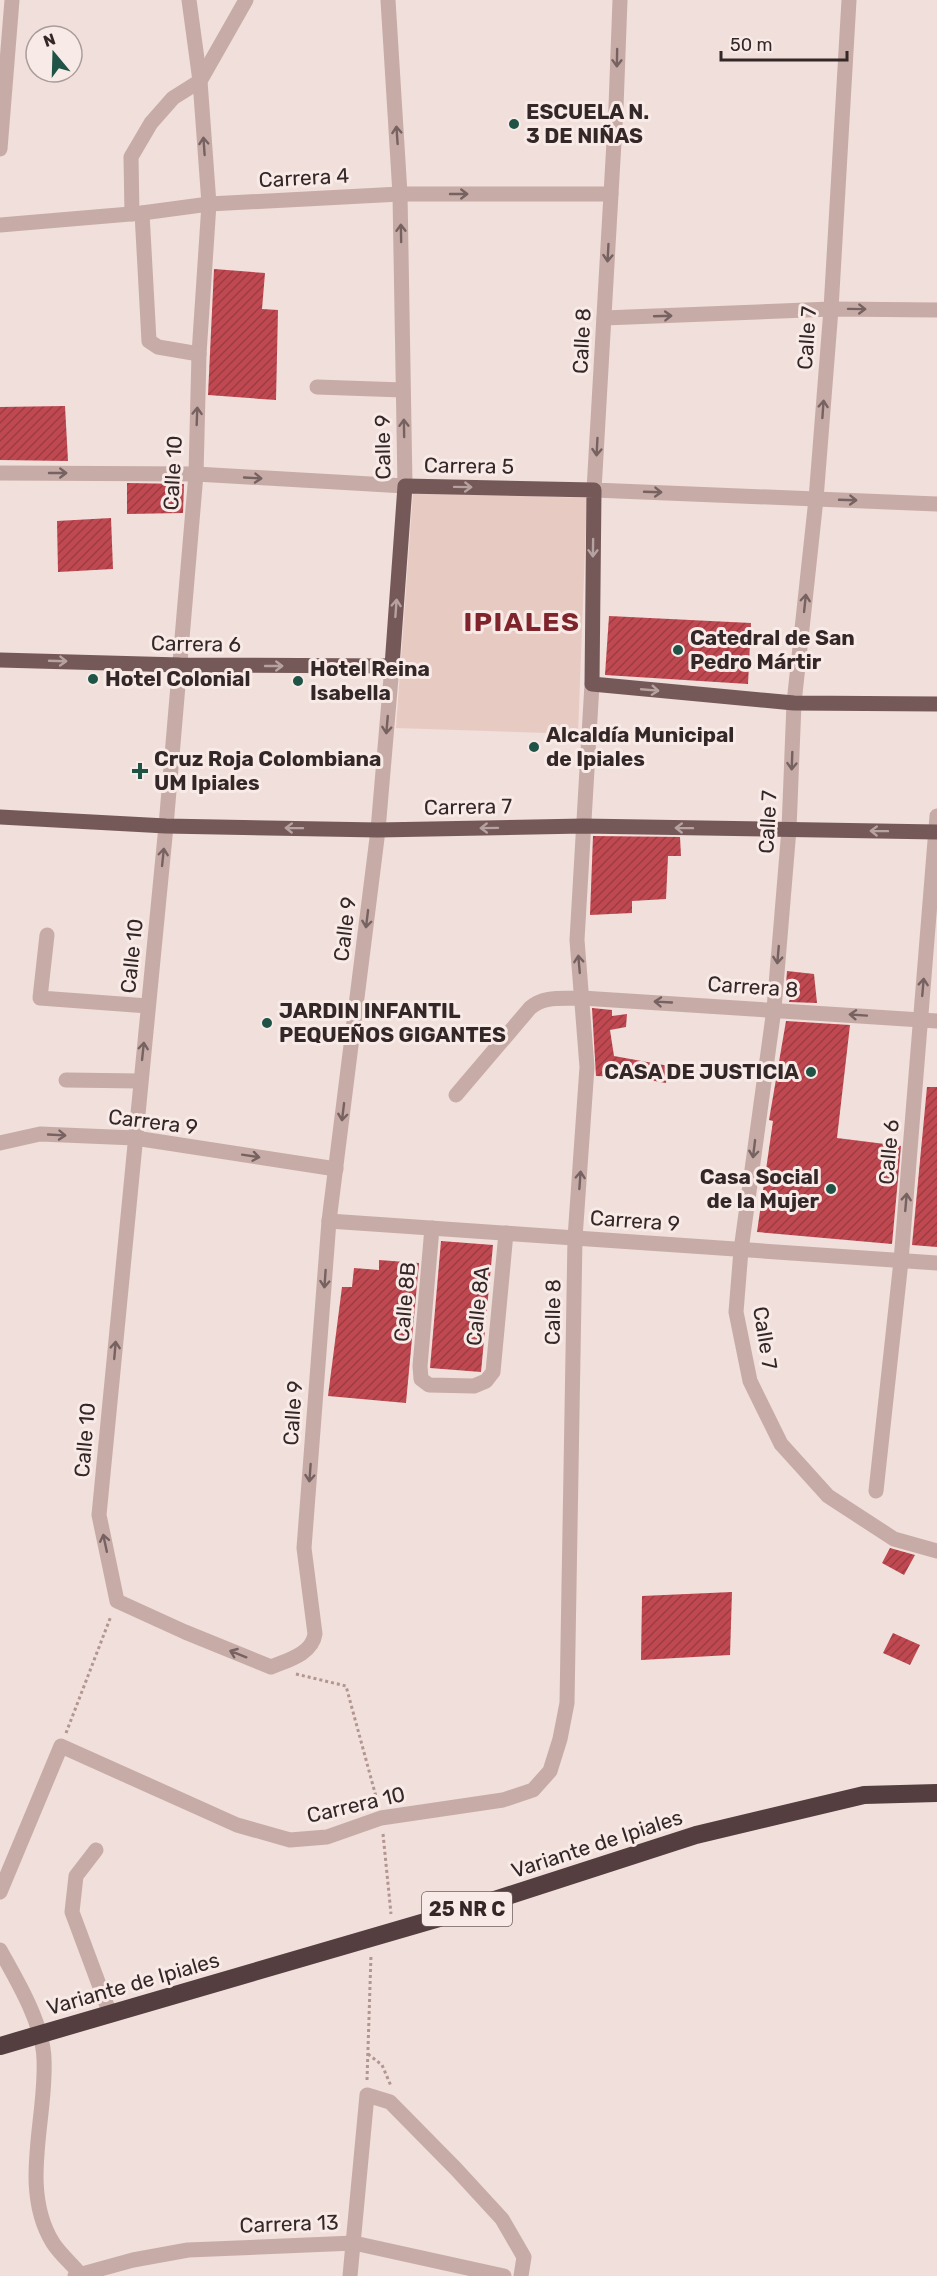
<svg xmlns="http://www.w3.org/2000/svg" width="937" height="2276" viewBox="0 0 937 2276" font-family="Rubik,sans-serif">
	<style>
		.plaza { fill: #e7cbc2 }
		.building { fill: url(#building-hatch) }
		.lines { fill: none; stroke-linecap: round; stroke-linejoin: round }
		.path { stroke: #b39591; stroke-width: 3; stroke-dasharray: 3 3; stroke-linecap: butt }
		.minor { stroke: #c7aba7; stroke-width: 15 }
		.major { stroke: #755959; stroke-width: 15 }
		.highway { stroke: #543e3f; stroke-width: 18 }
		.oneway { stroke: #766261 }
		.oneway2 { stroke: #b6a2a0 }
		.poi-dot { fill: #1f5346; stroke: #f8eae6; stroke-width: 2 }
		.labels { text-anchor: middle; stroke-width: 6; stroke-linejoin: round; paint-order: stroke }
		.shield { fill: #f8eae6; stroke: #6f6260; stroke-width: 1.5 }
		.shield-label { font-size: 20px; font-weight: bold; fill: #342727 }
		.poi-label { font-size: 21px; font-weight: bold; fill: #342727; stroke: #f8eae6; text-anchor: start }
		.street-label { font-size: 21px; fill: #342727; stroke: #f8eae6 }
		.district-label { font-size: 27px; font-weight: bold; letter-spacing: 1.5px; fill: #7f242b; stroke: #f8eae6 }
	</style>
	<defs>
		<pattern id="building-hatch" width="6" height="6" patternUnits="userSpaceOnUse" patternTransform="scale(1.5)"><rect width="6" height="6" fill="#c04851"/><path d="M-1 1l2-2M0 6l6-6M5 7l2-2" fill="none" stroke="#9d3c43"/></pattern>
	</defs>
	<rect width="100%" height="100%" fill="#f0dfda"/>
	<!-- plaza -->
	<polygon class="plaza" points="413,492 587,498 578,734 396,728"/>
	<!-- building -->
	<g class="building">
		<polygon points="214,269 265,273 262,309 278,310 276,400 208,395"/>
		<polygon points="65,406 68,461 0,460 0,407"/>
		<polygon points="127,483 184,484 183,513 127,514"/>
		<polygon points="111,518 113,569 58,572 57,521"/>
		<polygon points="609,616 751,623 748,684 605,675"/>
		<polygon points="593,836 680,837 681,856 668,856 666,899 632,901 632,913 590,915"/>
		<polygon points="787,971 814,974 817,1003 789,1002 790,998 785,998"/>
		<polygon points="592,1008 612,1010 612,1016 627,1014 626,1027 610,1030 614,1056 669,1066 666,1083 633,1077 596,1076"/>
		<polygon points="786,1021 850,1025 837,1138 901,1146 892,1244 757,1232 773,1121 769,1120"/>
		<polygon points="927,1087 937,1087 937,1247 912,1245"/>
		<polygon points="441,1241 493,1245 481,1372 430,1368"/>
		<polygon points="379,1260 419,1263 406,1403 328,1396 342,1287 352,1287 354,1268 379,1270"/>
		<polygon points="890,1548 915,1555 904,1575 882,1563"/>
		<polygon points="732,1592 730,1655 641,1660 642,1596"/>
		<polygon points="893,1633 920,1645 910,1665 883,1653"/>
	</g>
	<g class="lines">
		<!-- path -->
		<g class="path">
			<polyline points="296,1674 346,1686 378,1804"/>
			<polyline points="66,1733 111,1616"/>
			<polyline points="383,1834 391,1914"/>
			<polyline points="368,2054 382,2065 391,2086"/>
			<polyline points="367,2080 371,1955"/>
		</g>
		<!-- minor -->
		<g class="minor">
			<path d="M189,0L200,81L209,204L199,354L196,474L166,826L99,1515L117,1601L185,1632L271,1667C288,1660 312,1654 315,1634L304,1548L329,1221L378,830L392,666"/>
			<polyline points="620,0 616,107 594,490 937,504"/>
			<polyline points="849,0 831,309 816,499 794,703 789,829 774,1009 741,1250 736,1312 750,1381 781,1444 828,1496 894,1539 937,1551"/>
			<polyline points="0,149 12,0"/>
			<polyline points="142,213 149,341 158,347 199,354"/>
			<polyline points="132,214 131,157 151,123 173,98 200,81 246,0"/>
			<polyline points="0,225 142,213 209,204 400,194 611,194"/>
			<polyline points="604,318 831,309 937,310"/>
			<polyline points="317,387 403,390"/>
			<polyline points="0,473 196,474 405,486 400,194 388,0"/>
			<polyline points="47,935 40,998 148,1006"/>
			<polyline points="66,1080 140,1081"/>
			<path d="M456,1095L530,1008C544,995 564,999 582,998L937,1021"/>
			<polyline points="0,1143 40,1134 135,1138 336,1169"/>
			<polyline points="329,1221 937,1263"/>
			<polyline points="432,1228 420,1366 421,1379 429,1385 474,1386 486,1381 493,1372 506,1233"/>
			<polyline points="876,1491 901,1261 937,816"/>
			<polyline points="96,1850 76,1876 72,1912 110,2014"/>
			<polyline points="0,1892 61,1746 237,1825 290,1840 327,1837 381,1818 503,1800 533,1790 550,1771 560,1739 567,1703 575,1238 587,1067 577,940 592,684"/>
			<path d="M0,1950C17,1980 43,2024 44,2059C47,2119 19,2188 53,2243C60,2254 72,2264 80,2274"/>
			<polyline points="75,2276 133,2260 188,2250 354,2243 504,2276"/>
			<polyline points="350,2276 367,2095 390,2102 456,2169 502,2219 524,2257 521,2276"/>
		</g>
		<!-- major -->
		<g class="major">
			<polyline points="0,660 180,665 392,666 405,486 594,490 592,684 794,703 937,704"/>
			<polyline points="0,817 166,826 378,830 583,826 937,832"/>
		</g>
		<!-- highway -->
		<polyline class="highway" points="0,2046 439,1918 696,1835 864,1795 937,1793"/>
	</g>
	<!-- one-way arrows -->
	<defs><path id="oneway-shaft" d="M-6 0H5M1.5-3L5.5 0L1.5 3" fill="none" stroke-width="1.6" stroke-linecap="round" stroke-linejoin="round" transform="scale(1.5)"/></defs>
	<g class="oneway">
		<use href="#oneway-shaft" transform="translate(617 58) rotate(91)"/>
		<use href="#oneway-shaft" transform="translate(397 135) rotate(-94)"/>
		<use href="#oneway-shaft" transform="translate(204 146) rotate(-94)"/>
		<use href="#oneway-shaft" transform="translate(459 194)"/>
		<use href="#oneway-shaft" transform="translate(401 233) rotate(-91)"/>
		<use href="#oneway-shaft" transform="translate(608 253) rotate(93)"/>
		<use href="#oneway-shaft" transform="translate(857 309) rotate(1)"/>
		<use href="#oneway-shaft" transform="translate(663 316) rotate(-2)"/>
		<use href="#oneway-shaft" transform="translate(823 409) rotate(-86)"/>
		<use href="#oneway-shaft" transform="translate(197 416) rotate(-88)"/>
		<use href="#oneway-shaft" transform="translate(404 428) rotate(-91)"/>
		<use href="#oneway-shaft" transform="translate(597 447) rotate(93)"/>
		<use href="#oneway-shaft" transform="translate(58 473)"/>
		<use href="#oneway-shaft" transform="translate(253 478) rotate(3)"/>
		<use href="#oneway-shaft" transform="translate(653 492) rotate(2)"/>
		<use href="#oneway-shaft" transform="translate(848 500) rotate(2)"/>
		<use href="#oneway-shaft" transform="translate(805 603) rotate(-84)"/>
		<use href="#oneway-shaft" transform="translate(387 725) rotate(95)"/>
		<use href="#oneway-shaft" transform="translate(792 761) rotate(92)"/>
		<use href="#oneway-shaft" transform="translate(163 857) rotate(-84)"/>
		<use href="#oneway-shaft" transform="translate(367 919) rotate(97)"/>
		<use href="#oneway-shaft" transform="translate(778 955) rotate(95)"/>
		<use href="#oneway-shaft" transform="translate(579 964) rotate(-95)"/>
		<use href="#oneway-shaft" transform="translate(923 987) rotate(-85)"/>
		<use href="#oneway-shaft" transform="translate(663 1002) rotate(-177)"/>
		<use href="#oneway-shaft" transform="translate(858 1015) rotate(-176)"/>
		<use href="#oneway-shaft" transform="translate(143 1051) rotate(-84)"/>
		<use href="#oneway-shaft" transform="translate(343 1112) rotate(97)"/>
		<use href="#oneway-shaft" transform="translate(57 1135) rotate(3)"/>
		<use href="#oneway-shaft" transform="translate(754 1149) rotate(97)"/>
		<use href="#oneway-shaft" transform="translate(251 1156) rotate(9)"/>
		<use href="#oneway-shaft" transform="translate(580 1180) rotate(-86)"/>
		<use href="#oneway-shaft" transform="translate(906 1202) rotate(-85)"/>
		<use href="#oneway-shaft" transform="translate(325 1279) rotate(94)"/>
		<use href="#oneway-shaft" transform="translate(115 1350) rotate(-85)"/>
		<use href="#oneway-shaft" transform="translate(310 1473) rotate(94)"/>
		<use href="#oneway-shaft" transform="translate(105 1543) rotate(-102)"/>
		<use href="#oneway-shaft" transform="translate(238 1654) rotate(-158)"/>
	</g>
	<g class="oneway2">
		<use href="#oneway-shaft" transform="translate(463 487) rotate(1)"/>
		<use href="#oneway-shaft" transform="translate(593 548) rotate(91)"/>
		<use href="#oneway-shaft" transform="translate(396 608) rotate(-86)"/>
		<use href="#oneway-shaft" transform="translate(58 661) rotate(2)"/>
		<use href="#oneway-shaft" transform="translate(274 666)"/>
		<use href="#oneway-shaft" transform="translate(650 690) rotate(5)"/>
		<use href="#oneway-shaft" transform="translate(294 828) rotate(-179)"/>
		<use href="#oneway-shaft" transform="translate(489 828) rotate(179)"/>
		<use href="#oneway-shaft" transform="translate(684 828) rotate(-179)"/>
		<use href="#oneway-shaft" transform="translate(879 831) rotate(-179)"/>
	</g>
	<!-- markers -->
	<g class="poi-dot">
		<circle cx="514" cy="124" r="6"/>
		<circle cx="678" cy="650" r="6"/>
		<circle cx="93" cy="679" r="6"/>
		<circle cx="298" cy="681" r="6"/>
		<circle cx="534" cy="747" r="6"/>
		<path d="M137 762h6v6h6v6h-6v6h-6v-6h-6v-6h6z"/>
		<circle cx="267" cy="1023" r="6"/>
		<circle cx="811" cy="1072" r="6"/>
		<circle cx="831" cy="1189" r="6"/>
	</g>
	<g class="labels">
		<!-- shield labels -->
		<rect class="shield" x="422" y="1892" width="90" height="34" rx="4.5"/>
		<g class="shield-label">
			<text x="467" y="1916">25 NR C</text>
		</g>
		<!-- poi labels -->
		<g class="poi-label">
			<text x="526" y="119">ESCUELA N.<tspan x="526" dy="24">3 DE NIÑAS</tspan></text>
			<text x="690" y="645">Catedral de San<tspan x="690" dy="24">Pedro Mártir</tspan></text>
			<text x="310" y="676">Hotel Reina<tspan x="310" dy="24">Isabella</tspan></text>
			<text x="105" y="686">Hotel Colonial</text>
			<text x="546" y="742">Alcaldía Municipal<tspan x="546" dy="24">de Ipiales</tspan></text>
			<text x="154" y="766">Cruz Roja Colombiana<tspan x="154" dy="24">UM Ipiales</tspan></text>
			<text x="279" y="1018">JARDIN INFANTIL<tspan x="279" dy="24">PEQUEÑOS GIGANTES</tspan></text>
			<text x="799" y="1079" text-anchor="end">CASA DE JUSTICIA</text>
			<text x="819" y="1184" text-anchor="end">Casa Social<tspan x="819" dy="24">de la Mujer</tspan></text>
		</g>
		<!-- street labels -->
		<g class="street-label">
			<text transform="translate(304 178) rotate(-3)" y="7">Carrera 4</text>
			<text transform="translate(807 338) rotate(-86)" y="7">Calle 7</text>
			<text transform="translate(582 341) rotate(-87)" y="7">Calle 8</text>
			<text transform="translate(383 447) rotate(-91)" y="7">Calle 9</text>
			<text transform="translate(469 466) rotate(1)" y="7">Carrera 5</text>
			<text transform="translate(173 473) rotate(-87)" y="7">Calle 10</text>
			<text transform="translate(196 644) rotate(1)" y="7">Carrera 6</text>
			<text transform="translate(468 807) rotate(-1)" y="7">Carrera 7</text>
			<text transform="translate(768 822) rotate(-87)" y="7">Calle 7</text>
			<text transform="translate(345 929) rotate(-83)" y="7">Calle 9</text>
			<text transform="translate(132 956) rotate(-84)" y="7">Calle 10</text>
			<text transform="translate(753 987) rotate(4)" y="7">Carrera 8</text>
			<text transform="translate(153 1122) rotate(7)" y="7">Carrera 9</text>
			<text transform="translate(889 1152) rotate(-85)" y="7">Calle 6</text>
			<text transform="translate(635 1221) rotate(4)" y="7">Carrera 9</text>
			<text transform="translate(405 1302) rotate(-85)" y="7">Calle 8B</text>
			<text transform="translate(478 1306) rotate(-84)" y="7">Calle 8A</text>
			<text transform="translate(553 1312) rotate(-89)" y="7">Calle 8</text>
			<text transform="translate(765 1338) rotate(81)" y="7">Calle 7</text>
			<text transform="translate(293 1413) rotate(-86)" y="7">Calle 9</text>
			<text transform="translate(85 1440) rotate(-85)" y="7">Calle 10</text>
			<text transform="translate(356 1805) rotate(-13)" y="7">Carrera 10</text>
			<text transform="translate(597 1844) rotate(-18)" y="7">Variante de Ipiales</text>
			<text transform="translate(133 1984) rotate(-16)" y="7">Variante de Ipiales</text>
			<text transform="translate(289 2224) rotate(-2)" y="7">Carrera 13</text>
		</g>
		<!-- district labels -->
		<g class="district-label">
			<text x="522" y="631">IPIALES</text>
		</g>
	</g>
	<!-- north arrow -->
	<g transform="translate(54 54) rotate(341)"><circle r="28" fill="#f8eae6" stroke="#aa9c9a" stroke-width="1.5"/>
	<path d="M0-4.5L10 22L0 15L-10 22Z" fill="#1f5346"/>
	<text y="-9" font-size="16" font-weight="bold" text-anchor="middle" fill="#342727">N</text>
	</g>
	<!-- scale -->
	<path d="M721 51v9h126v-9" fill="none" stroke="#342727" stroke-width="3"/>
	<text x="730" y="51" font-size="18" fill="#342727" stroke="#f8eae6" stroke-width="4.5" paint-order="stroke">50 m</text>
</svg>
